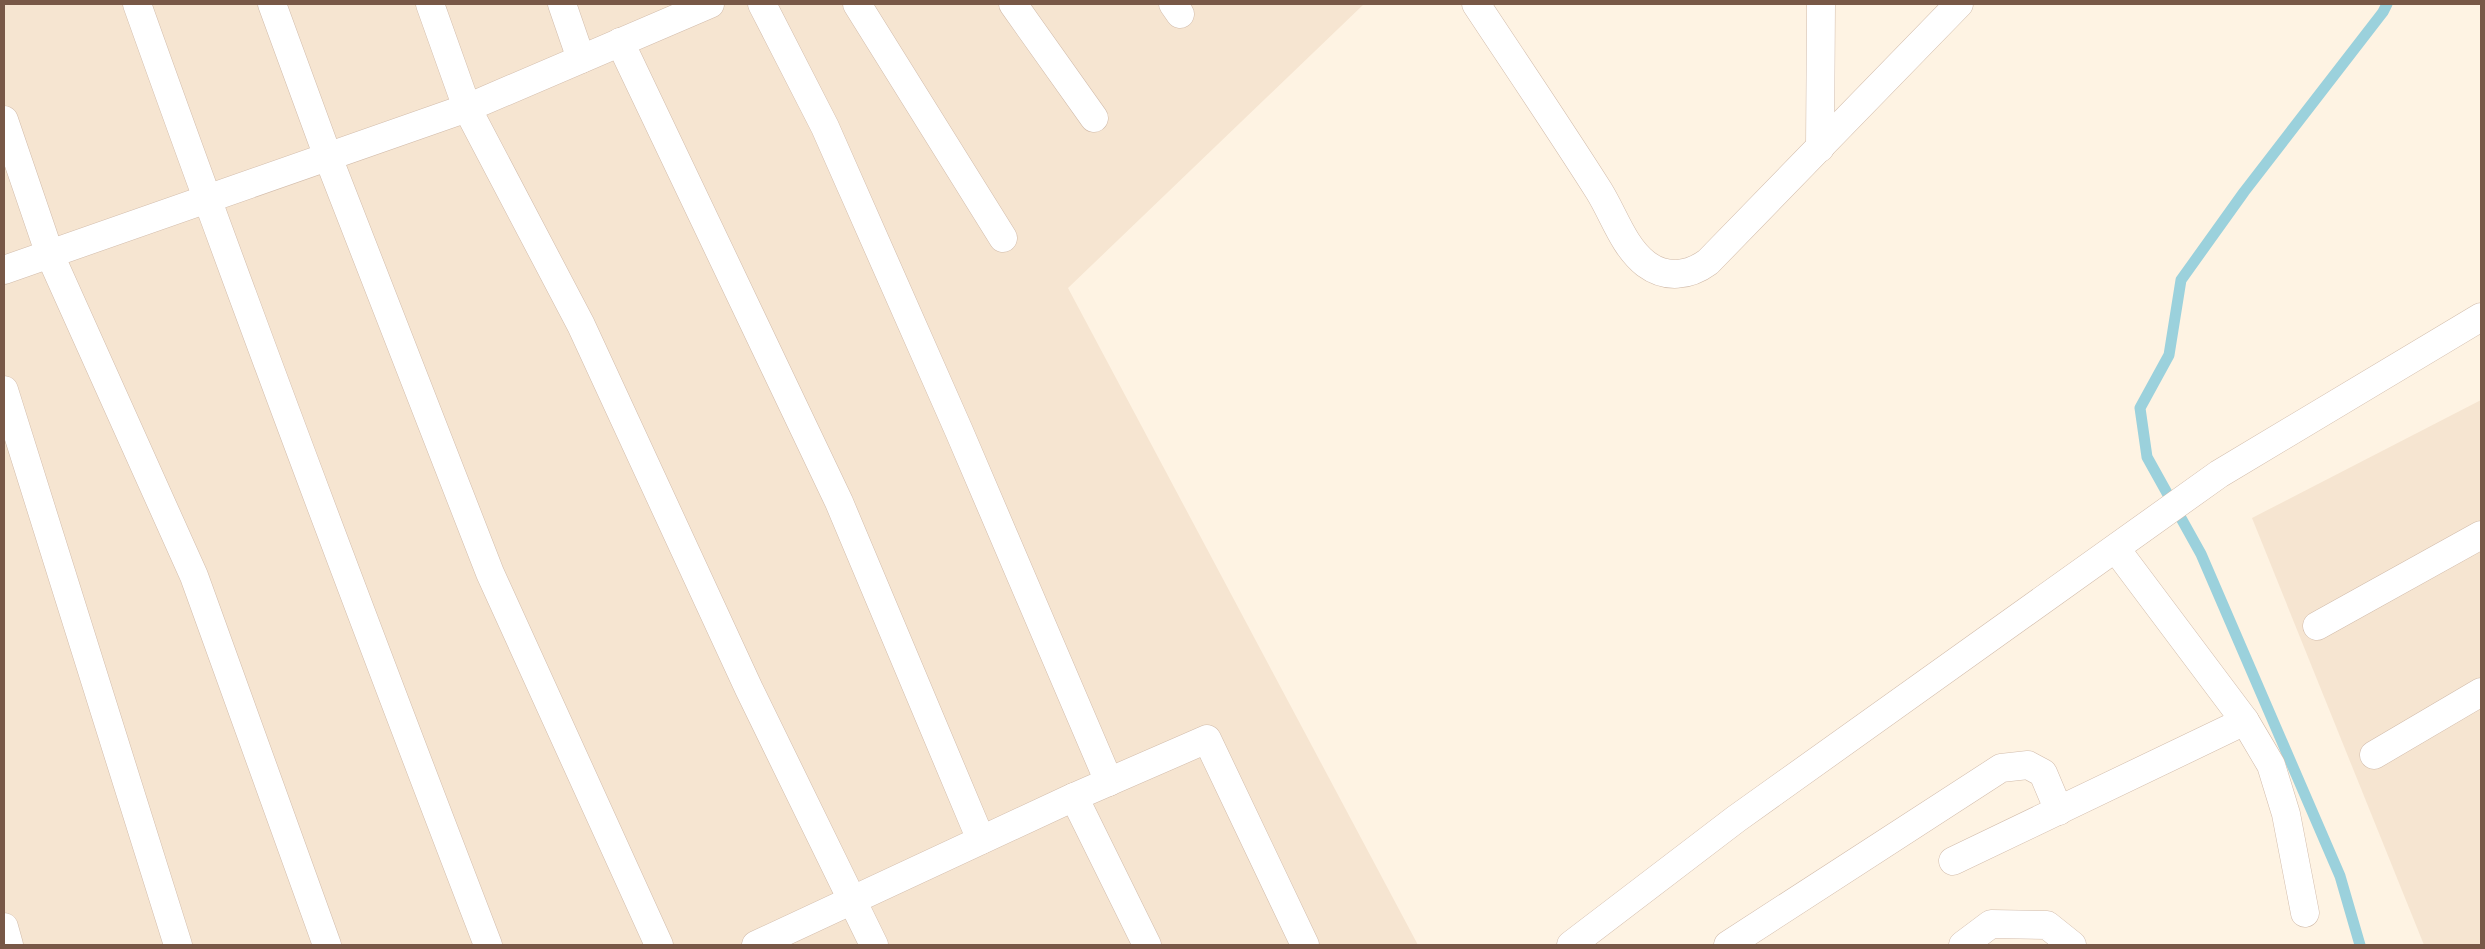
<svg xmlns="http://www.w3.org/2000/svg" width="2485" height="949" viewBox="0 0 2485 949" font-family="'IBM Plex Sans',sans-serif">
	<style>
		.residential { fill: #f6e5d1 }
		.lines { fill: none; stroke-linecap: round; stroke-linejoin: round }
		.stream { stroke: #9bd1dc; stroke-width: 11 }
		.minor-casing { stroke: #d2bcab; stroke-width: 29 }
		.minor { stroke: #fff; stroke-width: 28 }
	</style>
	<rect width="100%" height="100%" fill="#fef3e3"/>
	<!-- residential -->
	<g class="residential">
		<polygon points="4,4 1364,4 1068,288 1418,945 4,945"/>
		<polygon points="2481,400 2481,945 2424,945 2252,518"/>
	</g>
	<g class="lines">
		<!-- stream -->
		<polyline class="stream" points="2360,945 2340,876 2201,554 2147,457 2140,408 2169,355 2181,280 2244,192 2383,12 2387,4"/>
		<defs>
			<g id="minor">
				<path d="M137,4C249,319 368,633 488,945"/>
				<polyline points="272,4 328,157 490,573 659,945"/>
				<polyline points="430,4 467,108 581,325 749,689 874,945"/>
				<polyline points="562,4 581,59"/>
				<polyline points="762,4 825,127 959,431 1109,782"/>
				<polyline points="857,4 1003,238"/>
				<polyline points="1013,4 1094,118"/>
				<polyline points="1173,4 1180,14"/>
				<path d="M1476,4C1517,66 1559,128 1599,191C1614,215 1623,246 1646,264C1666,279 1689,276 1708,262L1959,4"/>
				<polyline points="620,42 839,502 981,840"/>
				<polyline points="4,120 50,255 194,576 327,945"/>
				<polyline points="1820,148 1821,4"/>
				<polyline points="4,270 467,108 710,4"/>
				<polyline points="4,390 178,945"/>
				<polyline points="2116,549 2245,721 2271,765 2286,814 2305,913"/>
				<polyline points="2317,626 2481,535"/>
				<polyline points="2374,755 2481,692"/>
				<polyline points="1074,797 1147,945"/>
				<polyline points="1953,861 2245,721"/>
				<polyline points="4,927 9,945"/>
				<polyline points="756,945 1074,797 1207,739 1305,945"/>
				<polyline points="1571,945 1736,819 2219,474 2481,317"/>
				<polyline points="1728,945 2001,768 2028,765 2043,773 2059,811"/>
				<polyline points="1963,945 1991,924 2047,925 2072,945"/>
			</g>
		</defs>
		<!-- minor casing -->
		<use href="#minor" class="minor-casing"/>
		<!-- minor -->
		<use href="#minor" class="minor"/>
	</g>
	<!-- border -->
	<rect width="2485" height="949" fill="none" stroke="#785847" stroke-width="10"/>
</svg>
